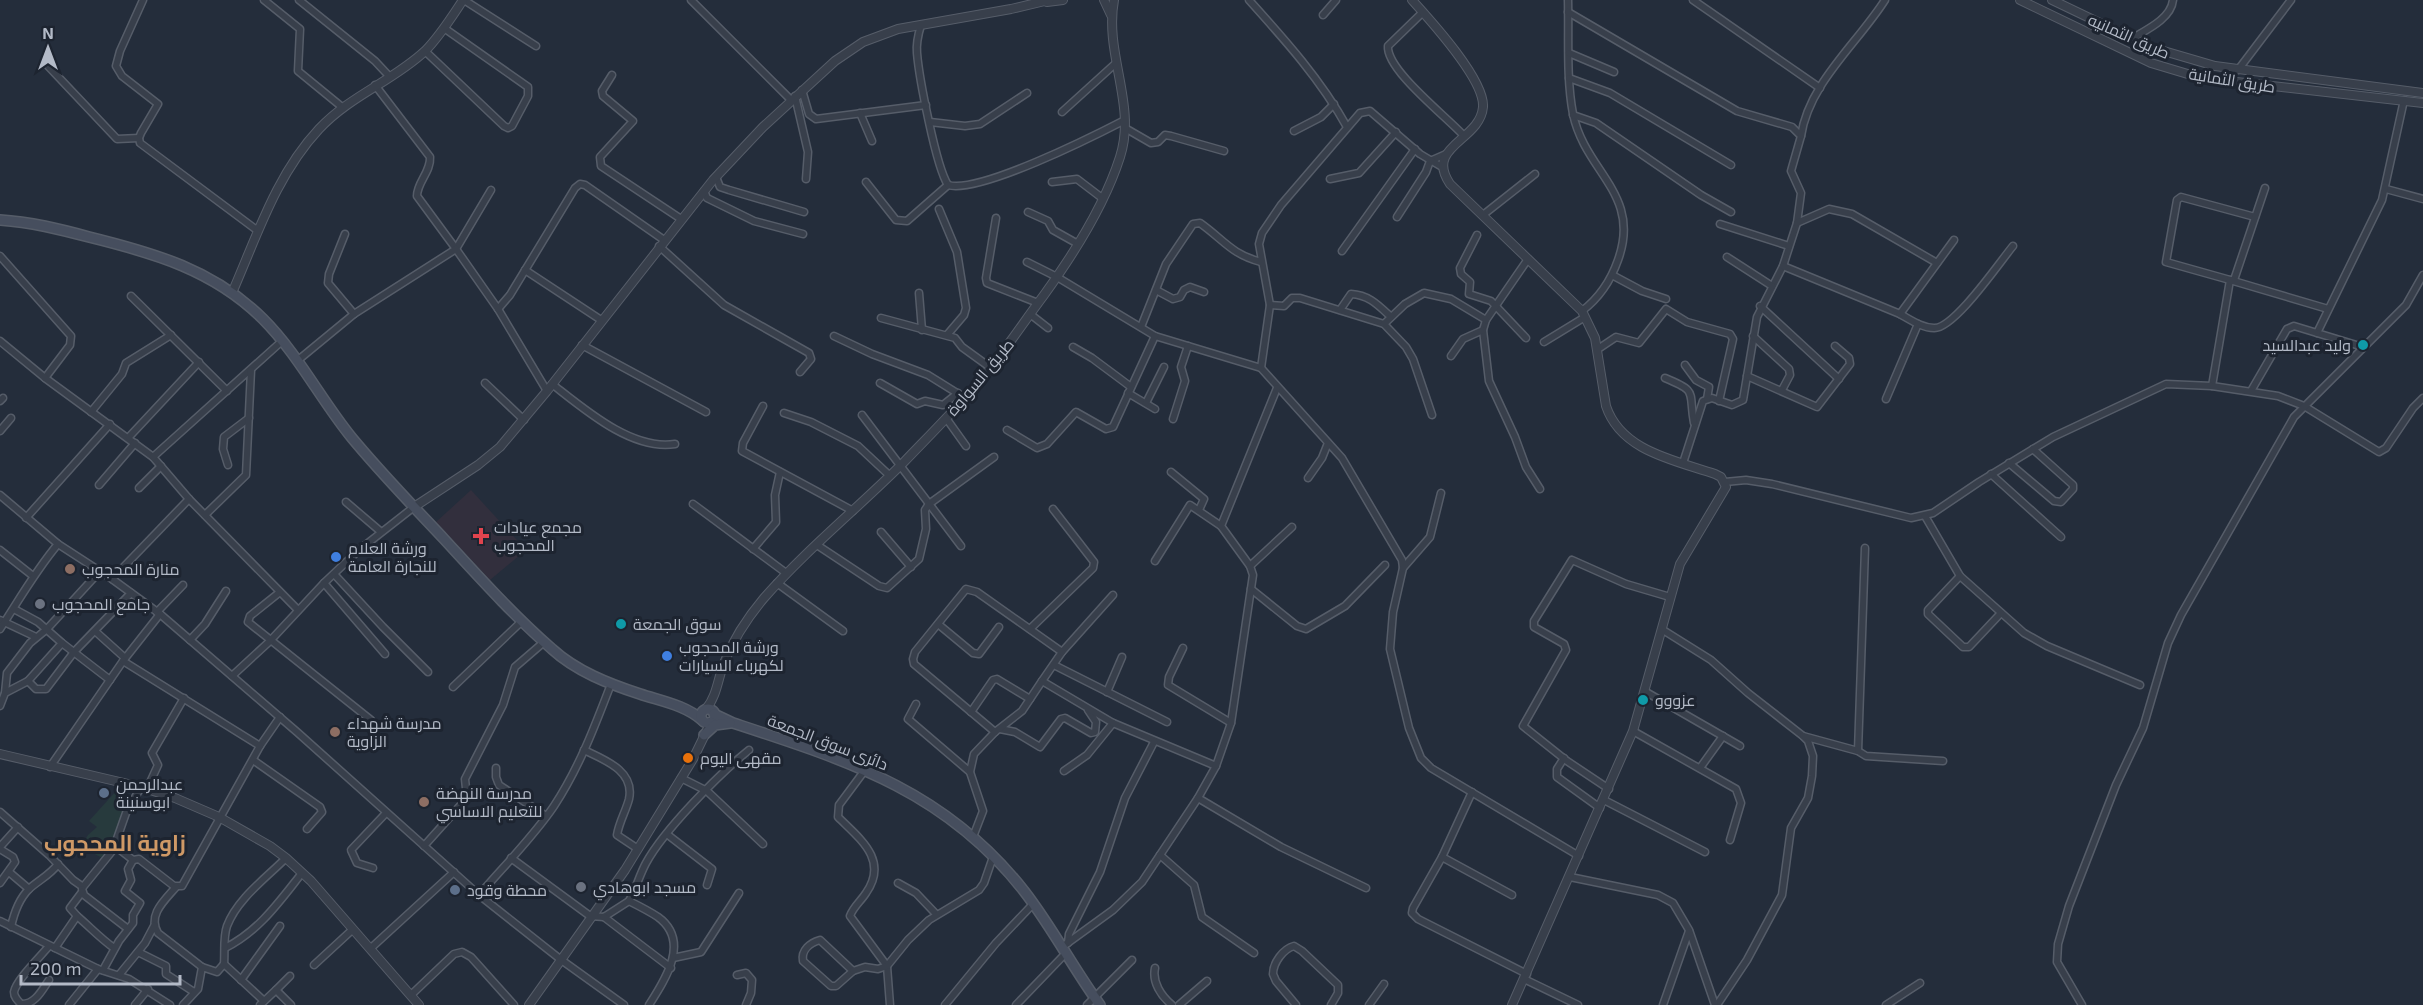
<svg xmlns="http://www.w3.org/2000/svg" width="2423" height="1005" viewBox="0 0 2423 1005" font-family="'Exo 2',Cairo,sans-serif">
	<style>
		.medical { fill: #322f3d }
		.green { fill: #273a3d }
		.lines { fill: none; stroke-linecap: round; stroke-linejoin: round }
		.minor-casing { stroke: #565d69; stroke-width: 9 }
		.tertiary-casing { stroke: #565d69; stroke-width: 10 }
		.secondary-casing { stroke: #565d69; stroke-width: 12 }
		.minor { stroke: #383f4b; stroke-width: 6 }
		.tertiary { stroke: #383f4b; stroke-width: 8 }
		.secondary { stroke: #464e5e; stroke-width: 9 }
		.culture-dot { fill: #0f9aa8; stroke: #1d2430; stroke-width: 2 }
		.health-dot { fill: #e0444e; stroke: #1d2430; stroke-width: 2 }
		.shop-dot { fill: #3f7fe0; stroke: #1d2430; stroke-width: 2 }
		.education-dot { fill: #8d6e63; stroke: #1d2430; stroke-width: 2 }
		.worship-dot { fill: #6b7280; stroke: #1d2430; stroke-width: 2 }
		.food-dot { fill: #e8710a; stroke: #1d2430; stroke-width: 2 }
		.service-dot { fill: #5c6f8a; stroke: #1d2430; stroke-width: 2 }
		.labels { text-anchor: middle; stroke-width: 6; stroke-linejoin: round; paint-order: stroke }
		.street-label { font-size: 16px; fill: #b3bac7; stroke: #1d2430 }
		.poi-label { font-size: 16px; fill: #b3bac7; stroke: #1d2430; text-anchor: start }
		.district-label { font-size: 22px; font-weight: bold; fill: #cf9966; stroke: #1d2430 }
	</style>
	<rect width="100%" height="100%" fill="#242d3b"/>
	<!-- medical -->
	<polygon class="medical" points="471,490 526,550 490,580 436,522"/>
	<!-- green -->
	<path class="green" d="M117,790L131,795L119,823L115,843L105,858C95,857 90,849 83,843L88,835L97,827L89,821Z"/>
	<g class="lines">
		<defs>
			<g id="minor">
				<polyline points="143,0 120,51 116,66 122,76 158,104 141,133 139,138 140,143 258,231"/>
				<polyline points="264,0 300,29 298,71 342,107"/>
				<polyline points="299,0 375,61 389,76"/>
				<polyline points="464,0 536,46"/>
				<polyline points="691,0 791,100"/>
				<path d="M1249,0C1285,40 1321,80 1347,127"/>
				<path d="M1568,0C1569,37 1566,77 1573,114C1585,172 1642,194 1618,260C1611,280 1599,298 1582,311"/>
				<polyline points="1693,0 1820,88"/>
				<path d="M1423,12L1388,46C1386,70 1447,117 1464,136"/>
				<polyline points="1568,12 1737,111 1792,127 1801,136 1791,171 1801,193 1797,223 1783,266 1757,317 1743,400 1732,405 1712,398 1703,401 1683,463"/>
				<polyline points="1323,15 1336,0"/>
				<path d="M921,25C918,35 916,44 917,53C919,77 936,167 948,185"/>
				<path d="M2131,39C2146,30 2171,19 2173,0"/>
				<polyline points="425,51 504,126 508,128 512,126 528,96 528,87 444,28"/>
				<polyline points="1569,53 1614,72"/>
				<polyline points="48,66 117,139 139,138"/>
				<polyline points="2238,70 2291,0"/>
				<polyline points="612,75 602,91 603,96 633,121 600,157 601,166 681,219"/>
				<polyline points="1569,78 1610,93 1731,165"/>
				<path d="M375,85L430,157C431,172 417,182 417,196L456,249L491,190"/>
				<polyline points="802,90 809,114 816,119 926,105"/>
				<polyline points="795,96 808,152 806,179"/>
				<polyline points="1062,112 1116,63"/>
				<polyline points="860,113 872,141"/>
				<polyline points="1573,115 1596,123 1701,195 1731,212"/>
				<polyline points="930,122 965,126 980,124 1027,93"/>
				<polyline points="1125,128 1151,143 1158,142 1165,135 1171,136 1224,151"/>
				<polyline points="1294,131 1321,117 1334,104"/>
				<path d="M1801,136C1809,83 1857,44 1885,0"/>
				<polyline points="716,177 720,187 729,190 804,212"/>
				<polyline points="1330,179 1359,173 1396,132"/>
				<polyline points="866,182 896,220 907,221 948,185"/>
				<polyline points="1052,182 1077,179 1102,198"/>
				<path d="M948,185C979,194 1094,136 1125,120"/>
				<polyline points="2386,189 2423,199"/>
				<polyline points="704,191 707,198 754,221 803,234"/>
				<polyline points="939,209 957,252 966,308 964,315 947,335"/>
				<polyline points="1028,212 1048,221 1053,230 1078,244"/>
				<polyline points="1483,215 1535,174"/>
				<polyline points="1397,217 1426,172 1430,161 1446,154"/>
				<polyline points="996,218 986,278 987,283 1038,303"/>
				<polyline points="1797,223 1829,209 1852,214 1937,263"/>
				<polyline points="1720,224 1789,246"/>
				<polyline points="345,234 329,274 328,283 354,314"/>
				<polyline points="1477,235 1460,268 1461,274 1470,282 1469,294 1491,301 1526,338"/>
				<polyline points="659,246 724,305 809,353 811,359 800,372"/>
				<polyline points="1342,251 1415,149"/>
				<polyline points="0,256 71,336 70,345 45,378"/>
				<polyline points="1727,257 1772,286"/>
				<polyline points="1528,259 1486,320 1483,330 1489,381 1515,437 1526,467 1540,489"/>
				<polyline points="1027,262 1057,277 1155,336 1261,368 1342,458 1402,560 1403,568 1393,612 1390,649 1409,728 1421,758 1431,768 1579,856"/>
				<path d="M1783,266L1900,314C1911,320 1922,328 1934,328C1954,329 1999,263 2013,246"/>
				<polyline points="525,270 601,320"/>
				<polyline points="1612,275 1642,291 1666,299"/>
				<polyline points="2230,280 2166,262 2177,200 2181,197 2255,217"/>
				<polyline points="2234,280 2265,188"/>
				<polyline points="1156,290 1173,299 1180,297 1184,290 1190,287 1204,292"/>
				<polyline points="919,293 922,330"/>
				<polyline points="131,296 227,391"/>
				<polyline points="1270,305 1284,306 1292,298 1300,298 1384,324 1406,347 1413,359 1432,415"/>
				<polyline points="1760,306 1839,379"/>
				<polyline points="498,309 547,391"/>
				<path d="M1340,310L1351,294C1369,295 1378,305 1391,317"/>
				<polyline points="1030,314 1048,328"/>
				<polyline points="1900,314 1954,240"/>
				<polyline points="881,318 955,338 962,347 991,368"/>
				<polyline points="1384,324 1405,304 1424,293 1451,299 1486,320"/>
				<path d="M1141,327L1166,264L1193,224L1200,223C1224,240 1231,254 1261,262"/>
				<polyline points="834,336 872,354 928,375 965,398"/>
				<polyline points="1753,336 1789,369 1790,375 1782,390"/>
				<polyline points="0,341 45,378 153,457 189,499 298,610"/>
				<polyline points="1544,342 1585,317"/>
				<polyline points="582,345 706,412"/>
				<polyline points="1073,347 1092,358 1131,387"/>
				<polyline points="2363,347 2317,333 2382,200 2404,100"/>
				<polyline points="1598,349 1616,337 1639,343 1666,309 1687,322 1730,334 1733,339 1719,401"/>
				<polyline points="1451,356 1463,339 1483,330"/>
				<polyline points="297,361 354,314 456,249 498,309 510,295 575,188 580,184 585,185 664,240"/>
				<polyline points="1685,365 1696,380 1709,387 1707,399"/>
				<polyline points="1261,368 1270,305 1259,244 1262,233 1281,205 1360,113 1370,111 1420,154 1442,167"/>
				<polyline points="1747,376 1817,407 1850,364 1849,358 1835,346"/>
				<path d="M1665,378C1699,392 1688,391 1694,423"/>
				<polyline points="485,383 524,420"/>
				<polyline points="880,383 917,404 925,401 943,405 958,393"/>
				<path d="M552,384C584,409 632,451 675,444"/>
				<polyline points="2212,386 2230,280 2328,309"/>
				<polyline points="2251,391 2287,329 2294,326 2317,333"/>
				<polyline points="1128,393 1155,409"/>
				<polyline points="1886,399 1918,324"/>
				<polyline points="0,401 3,398"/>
				<polyline points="1146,403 1164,367"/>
				<polyline points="763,406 743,443 742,451 853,511"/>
				<polyline points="91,412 122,374 126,363 171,335"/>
				<polyline points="784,413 811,422 858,446 889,475"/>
				<polyline points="862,415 961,546"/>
				<polyline points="946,418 966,446"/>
				<polyline points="1173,419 1185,381 1181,367 1188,346"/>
				<polyline points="1007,430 1037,448 1047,444 1076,412 1106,429 1113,427 1155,336"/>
				<polyline points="0,431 11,418"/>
				<polyline points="129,437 199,362"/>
				<polyline points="153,457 282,341"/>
				<polyline points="2009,463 2054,501 2061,502 2073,489 2073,485 2033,449"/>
				<polyline points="228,465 223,449 224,437 249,418"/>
				<polyline points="1171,472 1204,499 1199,510"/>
				<polyline points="1991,474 2061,537"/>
				<polyline points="1308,478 1322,458 1328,443"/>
				<polyline points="1725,482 1746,480 1772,484 1911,518 1933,513 1979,482 2053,437 2166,384 2212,386 2278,396 2304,406 2379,452 2386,448 2413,408 2423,398"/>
				<polyline points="99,485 135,443"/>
				<polyline points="139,488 161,466"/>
				<polyline points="0,495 58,544 112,579 160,614 297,732 479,895 560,959 624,1005"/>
				<polyline points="346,502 380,531"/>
				<polyline points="693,504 786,573"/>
				<polyline points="205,515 246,475 251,370"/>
				<polyline points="1925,516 1960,576 2024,633 2047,646 2140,685"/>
				<polyline points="26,518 110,424"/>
				<polyline points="881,532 911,567"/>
				<polyline points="817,545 879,586 887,588 919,559 926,529 925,510 929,504 994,457"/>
				<polyline points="753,549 776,522 775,495 780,472"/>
				<polyline points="0,550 33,576"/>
				<polyline points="1155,561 1190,505 1221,526"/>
				<polyline points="1250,566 1292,527"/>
				<polyline points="1403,568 1430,537 1441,493"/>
				<polyline points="334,574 383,627 428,672"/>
				<polyline points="1960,576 1928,610 1928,614 1963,647 1969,647 2001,613"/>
				<polyline points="112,579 189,499"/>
				<polyline points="324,583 385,654"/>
				<polyline points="777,583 843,631"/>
				<polyline points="1251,589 1297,626 1306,629 1345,606 1385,565"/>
				<polyline points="280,592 250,616 248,622 371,720"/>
				<polyline points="157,612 183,585"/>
				<polyline points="0,620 36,637"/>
				<polyline points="938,624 973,653 979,654 999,627"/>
				<path d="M0,629C19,600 36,570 58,544"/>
				<polyline points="1030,629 1093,568 1094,562 1053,509"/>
				<polyline points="1663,630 1711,660 1748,693 1803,736 1808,741 1813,756 1812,776 1808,798 1791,828 1782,895 1747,960 1717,1005"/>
				<polyline points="95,631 125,658"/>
				<polyline points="190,640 205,624 226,591"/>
				<polyline points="62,643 110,680"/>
				<polyline points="1183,648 1169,677 1168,685 1231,723"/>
				<polyline points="1054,665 1167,722"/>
				<polyline points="232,676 270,641 324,583 359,550 414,507"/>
				<polyline points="28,681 36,689 46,689 74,652 131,593"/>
				<polyline points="1042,681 1062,652 1113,595"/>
				<polyline points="453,687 522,621"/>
				<polyline points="1107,692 1122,657"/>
				<polyline points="1646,692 1740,746"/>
				<polyline points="5,693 7,673 30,643 47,629 100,571"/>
				<polyline points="916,704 908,719 970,772"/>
				<polyline points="0,706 5,693 28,681 62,643 38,622 14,609"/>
				<polyline points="971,712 993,680 997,679 1030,699"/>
				<polyline points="1000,729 1015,732 1040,747 1061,719 1065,718 1091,733 1095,732 1096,722 1088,710"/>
				<polyline points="1633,731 1736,789 1741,803 1730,840"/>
				<polyline points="995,732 914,664 913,659 915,652 966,589 977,592 1062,652"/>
				<polyline points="1803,736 1858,751 1866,756 1943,761"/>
				<polyline points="260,746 280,717"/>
				<path d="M584,750C605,760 635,771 629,799C626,811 619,822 617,835L638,849"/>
				<polyline points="1858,751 1865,548"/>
				<polyline points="1564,758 1557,769 1557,777 1600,808"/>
				<polyline points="253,760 320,807 322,812 307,829"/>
				<polyline points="50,767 123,661 160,614"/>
				<polyline points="496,768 496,777 499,785 546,816"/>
				<polyline points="1700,768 1723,736"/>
				<path d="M865,770L839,805L838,817C860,839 889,860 866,893C861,901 853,907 850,916L887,966L890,1005"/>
				<polyline points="1064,771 1087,755 1113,723"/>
				<polyline points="681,778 707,791 763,844"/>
				<polyline points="147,789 158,765 152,753 184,698"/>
				<polyline points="1609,789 1567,761 1523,726 1566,650 1564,644 1534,627 1534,621 1572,560 1626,584 1670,597"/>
				<polyline points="1472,792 1442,857 1413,908 1412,913 1418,919 1527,974"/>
				<polyline points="1198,798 1281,847 1366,888"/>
				<polyline points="1604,800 1705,852"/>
				<polyline points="0,812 49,855 73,880 83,887 113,850 126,813 141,787"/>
				<polyline points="668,835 712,869 707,885"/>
				<polyline points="973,837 983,811 970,772 974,754 995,732 1022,711 1042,681 1113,723 1216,766"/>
				<polyline points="115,846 133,860 139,859 174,886 182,886 260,746 123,661"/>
				<polyline points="424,846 467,798 465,779 503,705 515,667 544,642"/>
				<polyline points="0,847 18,827"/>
				<polyline points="0,849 13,857 15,862 0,883"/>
				<polyline points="1160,855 1194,885 1202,917 1254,953"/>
				<polyline points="1442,857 1512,895"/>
				<polyline points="511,858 590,916 604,917 629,901"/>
				<polyline points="373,868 357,863 351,850 386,813"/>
				<polyline points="9,872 29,889"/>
				<polyline points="1570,877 1658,895 1673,903 1689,930 1715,1005"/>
				<polyline points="898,883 916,893 936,914"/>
				<path d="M176,887C165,900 147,915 158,933L202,967"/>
				<polyline points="82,889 84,895 128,929"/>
				<path d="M479,895C503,867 534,836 554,806C579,768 595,726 611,684"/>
				<path d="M77,916C90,927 100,938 114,948"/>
				<polyline points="604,917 671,968"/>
				<polyline points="0,921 98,969 129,979 170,1005"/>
				<path d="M11,927C14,913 19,899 29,889C39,880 50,875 58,864"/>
				<path d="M820,940L853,971L836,986H831L803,961C801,950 810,943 820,940Z"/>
				<polyline points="1068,943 1069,934 1100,872 1125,798 1154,742"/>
				<path d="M49,946C41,956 16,980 14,992C14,997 17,1000 21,1004C35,1005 42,990 49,980"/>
				<polyline points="1062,947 1113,910 1142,882 1198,798 1216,766 1231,723 1253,575 1250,566 1221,526 1277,388"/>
				<polyline points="55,948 77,916 70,908 82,892"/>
				<path d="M225,948C259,931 279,902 302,873"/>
				<polyline points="371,948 454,872"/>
				<polyline points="138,952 166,966 166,974 194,992"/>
				<polyline points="673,958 701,952 739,893"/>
				<path d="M224,964C225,952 223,937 227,926C237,899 266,878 286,858"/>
				<polyline points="314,965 352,930"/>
				<path d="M1155,968C1152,982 1161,996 1172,1005"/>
				<polyline points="103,970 119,941 133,923 133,915 140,903 125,891 131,880 128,869 133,860"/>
				<polyline points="853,971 865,967 878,969 887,966 908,940 929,920 979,890 984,883 993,857"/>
				<polyline points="119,975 145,943 154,926"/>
				<polyline points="737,975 746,973 752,980 751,993 746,1005"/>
				<polyline points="1524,979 1578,1005"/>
				<polyline points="241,980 280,926"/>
				<polyline points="276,990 290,976"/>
				<polyline points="411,995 454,954 462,952 471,957 514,1005"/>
				<polyline points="69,1005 98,969"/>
				<polyline points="135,1005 148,989"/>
				<polyline points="183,1005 198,989 202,967 217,972 224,964 264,1001"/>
				<polyline points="260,1005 276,990 291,1005"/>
				<path d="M649,1005C665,980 691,941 658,917C649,911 639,906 629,901C636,889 639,876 646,863C664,830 719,774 749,750"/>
				<polyline points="945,1005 996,943 1033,904"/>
				<polyline points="1016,1005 1066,953"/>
				<polyline points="1087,1005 1132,960"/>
				<polyline points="1179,1005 1207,981"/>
				<path d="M1296,1005L1276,981L1273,974C1273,963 1283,949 1294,946L1302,951L1338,985V993L1331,1005"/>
				<polyline points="1369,1005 1384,984"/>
				<polyline points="1663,1005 1689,931"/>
				<polyline points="1886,1005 1920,983"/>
				<polyline points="2082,1005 2057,962 2058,944 2069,906 2116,785 2143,728 2168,643 2181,615 2294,417 2406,305 2423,275"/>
			</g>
			<g id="tertiary">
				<polyline points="1104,0 1111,15"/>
				<path d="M1412,0C1431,21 1485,80 1483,107C1480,141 1424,146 1450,184L1582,311L1595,338L1606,406C1621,451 1674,460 1715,474L1721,477L1726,487L1680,564L1633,731L1512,1005"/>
				<polyline points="2020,0 2151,63 2201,78 2423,103"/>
				<polyline points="2052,0 2150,47 2215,66 2423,93"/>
				<polyline points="1047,2 1063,0"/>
				<path d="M232,293C257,236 276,175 319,129C351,95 393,81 425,51C440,36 451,18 463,0"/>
				<polyline points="414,507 478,465 500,447 547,391 713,180 763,127 835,61 863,42 898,29 1011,9 1049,0"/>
				<path d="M706,709C717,696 718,678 724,663C733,640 748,617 764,598C806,550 859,507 904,462C927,438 951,414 973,389C999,360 1020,327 1044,295C1073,255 1105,204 1120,157C1137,105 1104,54 1114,0"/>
				<polyline points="0,754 141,787 175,798 219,817 270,846 286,858 311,881 419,1005"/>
				<polyline points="529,1005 625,870 693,759 711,722"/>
			</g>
			<g id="secondary">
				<path d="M0,220C31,222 59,229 89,237C154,253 214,270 263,319C298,354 321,400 352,438C381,473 413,506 444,539C479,577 513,615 552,649C576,671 609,684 640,694C661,701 685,705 702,720"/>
				<circle cx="708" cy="716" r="7"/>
				<path d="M714,714L733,723C849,761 946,791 1024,891C1052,927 1073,968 1100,1005"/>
				<polyline points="704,735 715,725 730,723"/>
			</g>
		</defs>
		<!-- minor casing -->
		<use href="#minor" class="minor-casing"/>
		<!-- tertiary casing -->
		<use href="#tertiary" class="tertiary-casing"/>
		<!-- secondary casing -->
		<use href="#secondary" class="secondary-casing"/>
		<!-- minor -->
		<use href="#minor" class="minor"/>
		<!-- tertiary -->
		<use href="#tertiary" class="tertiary"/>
		<!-- secondary -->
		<use href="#secondary" class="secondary"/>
	</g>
	<!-- markers -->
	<g class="culture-dot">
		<circle cx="2363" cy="345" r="6"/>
		<circle cx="621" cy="624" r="6"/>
		<circle cx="1643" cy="700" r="6"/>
	</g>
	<path class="health-dot" d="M478 527h6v6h6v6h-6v6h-6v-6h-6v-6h6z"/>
	<g class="shop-dot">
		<circle cx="336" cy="557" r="6"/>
		<circle cx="667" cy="656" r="6"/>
	</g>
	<g class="education-dot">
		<circle cx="70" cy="569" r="6"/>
		<circle cx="335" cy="732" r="6"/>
		<circle cx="424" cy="802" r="6"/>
	</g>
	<g class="worship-dot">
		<circle cx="40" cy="604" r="6"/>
		<circle cx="581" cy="887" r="6"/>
	</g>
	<circle class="food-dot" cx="688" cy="758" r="6"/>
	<g class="service-dot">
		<circle cx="104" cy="793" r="6"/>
		<circle cx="455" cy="890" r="6"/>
	</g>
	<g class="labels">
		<!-- street labels -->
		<g class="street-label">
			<text transform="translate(2129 36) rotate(24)" y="6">طريق الثمانيه</text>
			<text transform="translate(2232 80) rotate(9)" y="6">طريق الثمانية</text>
			<text transform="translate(980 377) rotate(-50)" y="6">طريق السواوة</text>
			<text transform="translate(828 742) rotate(21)" y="6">دائرى سوق الجمعة</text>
		</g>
		<!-- poi labels -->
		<g class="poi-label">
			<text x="2351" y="351" text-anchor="end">وليد عبدالسيد</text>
			<text x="494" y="533">مجمع عيادات<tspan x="494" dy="18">المحجوب</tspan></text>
			<text x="348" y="554">ورشة العلام<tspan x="348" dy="18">للنجارة العامة</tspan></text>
			<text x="82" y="575">منارة المحجوب</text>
			<text x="52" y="610">جامع المحجوب</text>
			<text x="633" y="630">سوق الجمعة</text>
			<text x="679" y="653">ورشة المحجوب<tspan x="679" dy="18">لكهرباء السيارات</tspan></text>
			<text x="1655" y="706">عزووو</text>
			<text x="347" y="729">مدرسة شهداء<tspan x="347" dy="18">الزاوية</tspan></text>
			<text x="700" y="764">مقهى اليوم</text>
			<text x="116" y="790">عبدالرحمن<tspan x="116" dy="18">ابوسنينة</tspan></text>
			<text x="436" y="799">مدرسة النهضة<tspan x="436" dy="18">للتعليم الاساسي</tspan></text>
			<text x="593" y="893">مسجد ابوهادي</text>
			<text x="467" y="896">محطة وقود</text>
		</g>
		<!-- district labels -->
		<g class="district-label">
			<text x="115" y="851">زاوية المحجوب</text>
		</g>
	</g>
	<!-- north arrow -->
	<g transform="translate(48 48)" stroke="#1d2430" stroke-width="4.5" paint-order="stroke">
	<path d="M0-4.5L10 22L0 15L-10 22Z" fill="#b3bac7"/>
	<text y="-9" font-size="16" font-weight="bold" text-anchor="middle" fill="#b3bac7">N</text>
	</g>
	<!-- scale -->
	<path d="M21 975v9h159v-9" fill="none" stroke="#b3bac7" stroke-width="3"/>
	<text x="30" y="975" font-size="18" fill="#b3bac7" stroke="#1d2430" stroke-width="4.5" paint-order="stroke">200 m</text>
</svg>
